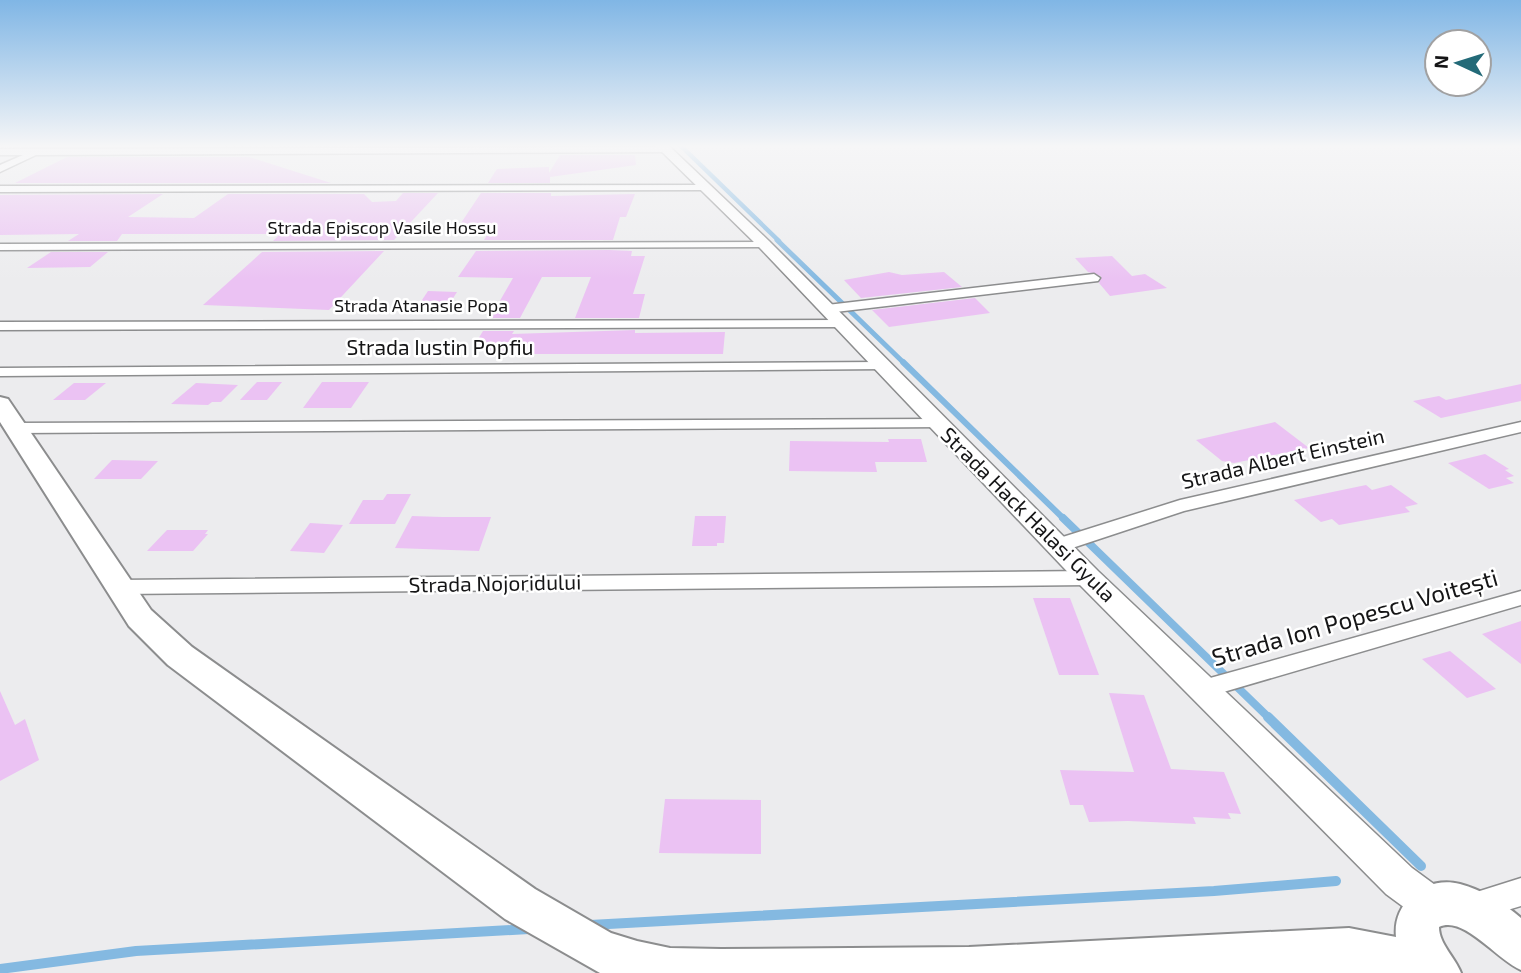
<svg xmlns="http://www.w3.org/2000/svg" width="1521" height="973" viewBox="0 0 1521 973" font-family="'Exo 2',sans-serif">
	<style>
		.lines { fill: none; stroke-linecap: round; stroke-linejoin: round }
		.stream-far4 { stroke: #84b9e1; stroke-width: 4.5 }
		.stream-far3 { stroke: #84b9e1; stroke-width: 5 }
		.stream-far2 { stroke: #84b9e1; stroke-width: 6 }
		.stream-far1 { stroke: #84b9e1; stroke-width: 8 }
		.stream { stroke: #84b9e1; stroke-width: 10 }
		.building { fill: #ebc2f3 }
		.minor-casing { stroke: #8c8d8e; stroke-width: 3 }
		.tertiary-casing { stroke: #8c8d8e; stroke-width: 3 }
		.secondary-casing { stroke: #8c8d8e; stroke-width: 4 }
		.minor { fill: #fff; fill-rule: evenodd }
		.tertiary { fill: #fff; fill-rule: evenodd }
		.secondary { fill: #fff; fill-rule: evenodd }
		.labels { text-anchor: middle; stroke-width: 5; stroke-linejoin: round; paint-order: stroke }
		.far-street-label { font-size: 18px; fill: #151516; stroke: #fff }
		.street-label { font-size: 21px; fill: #151516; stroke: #fff }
		.near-street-label { font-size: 24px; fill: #151516; stroke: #fff }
	</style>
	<rect width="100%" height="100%" fill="#ececee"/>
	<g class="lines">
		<!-- stream-far4 -->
		<polyline class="stream-far4" points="680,145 779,241"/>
		<!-- stream-far3 -->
		<polyline class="stream-far3" points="777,240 905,364"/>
		<!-- stream-far2 -->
		<polyline class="stream-far2" points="903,362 1065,520"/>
		<!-- stream-far1 -->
		<polyline class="stream-far1" points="1063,518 1270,719"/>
		<!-- stream -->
		<g class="stream">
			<polyline points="1268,717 1421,866"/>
			<polyline points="590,925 1214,891 1336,881"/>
			<polyline points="0,969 136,951 529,929"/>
		</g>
	</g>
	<!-- building -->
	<g class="building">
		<polygon points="560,155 635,155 636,165 550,177 550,183 488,183 497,169 549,167 549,173"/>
		<polygon points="67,157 249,157 331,183 15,183"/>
		<polygon points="403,193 438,193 394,240 273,241 280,234 122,234 117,241 68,241 79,234 0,235 0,195 163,194 128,217 194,218 228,194 364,194 372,202 396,201"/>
		<polygon points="481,193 551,193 551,196 635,194 626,217 620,217 613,240 484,240 489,232 455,232"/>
		<polygon points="384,251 329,310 203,305 262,252"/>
		<polygon points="476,251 609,250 632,251 631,256 645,256 633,294 645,294 639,318 575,318 591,277 542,277 520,318 490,318 513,278 458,277"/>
		<polygon points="51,252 108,252 90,267 27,268"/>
		<polygon points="1112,256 1132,276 1145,274 1167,288 1110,296 1099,283 1101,276 1088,272 1075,258"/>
		<polygon points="889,272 902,275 944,272 962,287 861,298 844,280"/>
		<polygon points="428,291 457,292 446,309 416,309"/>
		<polygon points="975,298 990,313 889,327 872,310"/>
		<polygon points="635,330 635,333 725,332 723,354 492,354 494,350 472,349 483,331 514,331 512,334"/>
		<polygon points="257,382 282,382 267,400 240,400"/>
		<polygon points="322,382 369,382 351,408 303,408"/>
		<polygon points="74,383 106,383 85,400 53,400"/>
		<polygon points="196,383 238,385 221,402 212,402 208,405 171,404"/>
		<polygon points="1521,384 1521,401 1441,418 1413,401 1439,396 1446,400"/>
		<polygon points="1275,422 1309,448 1234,463 1222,461 1196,440"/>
		<polygon points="888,439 921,439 927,462 875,462 877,472 789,471 790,441 889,442"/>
		<polygon points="1485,454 1509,469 1505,470 1514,476 1506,478 1514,483 1489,489 1448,463"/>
		<polygon points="112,460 158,461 141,479 94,479"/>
		<polygon points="1366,485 1372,490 1391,485 1418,504 1405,507 1410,512 1339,525 1332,519 1321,522 1294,500"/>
		<polygon points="387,494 411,494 395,524 349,524 363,500 383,500"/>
		<polygon points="412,516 442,517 491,517 479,551 395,548"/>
		<polygon points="695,516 726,516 724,543 717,543 717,546 692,546"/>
		<polygon points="310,523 343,525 324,553 290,551"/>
		<polygon points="167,530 208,530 205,534 208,534 193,551 147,551"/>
		<polygon points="1033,598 1070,598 1099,675 1059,675"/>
		<polygon points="1521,621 1521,664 1482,634"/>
		<polygon points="1450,651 1496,689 1467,698 1422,659"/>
		<polygon points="0,691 15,725 25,719 39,760 0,781"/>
		<polygon points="1109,693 1144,695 1171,769 1224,772 1241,814 1228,813 1231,819 1193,817 1196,824 1128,821 1089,822 1083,805 1070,805 1060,770 1134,772"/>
		<polygon points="665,799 761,800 761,854 659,853"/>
	</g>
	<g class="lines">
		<defs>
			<g id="minor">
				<polygon points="666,147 669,152 36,155 0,172 0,165 23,155 0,155 0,149"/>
				<polygon points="707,185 707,189 704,190 0,192 0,186"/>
				<polygon points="768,242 768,246 764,247 0,250 0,244"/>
				<polygon points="1094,274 1100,278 1098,281 827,313 821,309 827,305"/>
				<polygon points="841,320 848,324 846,327 0,330 0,322"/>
				<polygon points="881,362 888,366 886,369 0,376 0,368"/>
				<polygon points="937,419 943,421 945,424 943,427 17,433 9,428 17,423"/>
				<polygon points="1521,422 1521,432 1184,511 1057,553 1050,551 1047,546 1050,541 1180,500"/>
				<polygon points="1089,571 1096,573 1099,578 1096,583 1089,585 118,594 111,592 108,587 111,582 118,580"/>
				<polygon points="1521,591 1521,605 1203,698 1195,696 1192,689 1195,682 1203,680"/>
				<polygon points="1521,878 1521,906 1474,920 1464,916 1460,906 1464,896"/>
			</g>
			<polygon id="tertiary" points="655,145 668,145 769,241 1098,571 1412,868 1446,893 1451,906 1446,919 1433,924 1420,919 1386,894 1080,585 759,247"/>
			<path id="secondary" d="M0,397L8,399L151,610L192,647L535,889L611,933L637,941L670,948L721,949L969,947L1349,928L1396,937C1392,902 1426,875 1460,884C1482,890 1504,903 1521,918V970C1497,960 1464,915 1439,927C1439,944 1455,957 1461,973H600L505,919L168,665L129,626L0,422Z"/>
		</defs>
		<!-- minor casing -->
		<use href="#minor" class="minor-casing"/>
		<!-- tertiary casing -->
		<use href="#tertiary" class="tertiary-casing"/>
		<!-- secondary casing -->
		<use href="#secondary" class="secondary-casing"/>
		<!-- minor -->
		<use href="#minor" class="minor"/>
		<!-- tertiary -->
		<use href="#tertiary" class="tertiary"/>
		<!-- secondary -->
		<use href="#secondary" class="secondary"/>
	</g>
	<!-- sky -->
	<linearGradient id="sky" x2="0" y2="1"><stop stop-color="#80b6e5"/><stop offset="0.52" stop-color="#f6f6f7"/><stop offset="1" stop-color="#f6f6f7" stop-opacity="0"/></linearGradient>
	<rect width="1521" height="281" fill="url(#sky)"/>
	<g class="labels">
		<!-- far-street labels -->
		<g class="far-street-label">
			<text x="382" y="234">Strada Episcop Vasile Hossu</text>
			<text x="421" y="312">Strada Atanasie Popa</text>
		</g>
		<!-- street labels -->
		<g class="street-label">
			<text x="440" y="355">Strada Iustin Popfiu</text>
			<text transform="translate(1283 459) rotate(-13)" y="7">Strada Albert Einstein</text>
			<text transform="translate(1028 515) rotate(45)" y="7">Strada Hack Halasi Gyula</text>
			<text transform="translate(495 584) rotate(-1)" y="7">Strada Nojoridului</text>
		</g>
		<!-- near-street labels -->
		<g class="near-street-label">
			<text transform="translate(1355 618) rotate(-16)" y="8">Strada Ion Popescu Voitești</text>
		</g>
	</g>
	<!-- north arrow -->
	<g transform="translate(1458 63) rotate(274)"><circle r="33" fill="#ffffff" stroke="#a1a1a2" stroke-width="2"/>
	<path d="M0-5L12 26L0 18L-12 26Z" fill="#236a78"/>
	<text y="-10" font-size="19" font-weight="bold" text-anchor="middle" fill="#151516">N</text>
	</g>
</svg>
